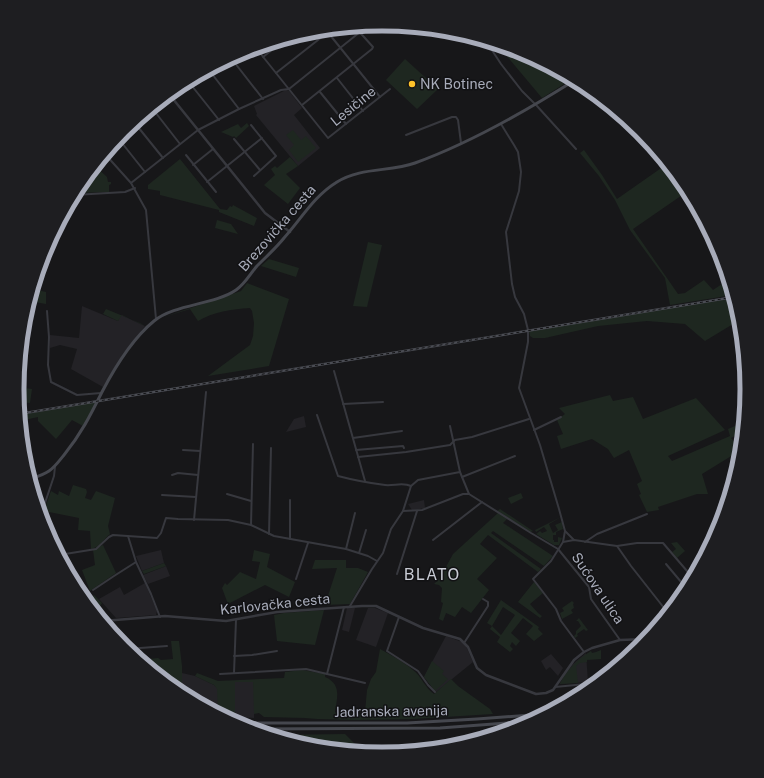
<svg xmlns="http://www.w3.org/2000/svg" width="764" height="778" viewBox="0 0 764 778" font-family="'Public Sans',sans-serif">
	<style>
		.built { fill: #232226 }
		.green { fill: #1e2720; fill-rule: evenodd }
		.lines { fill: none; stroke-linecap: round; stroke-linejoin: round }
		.minor { stroke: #37383e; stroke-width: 2 }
		.tertiary { stroke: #37383e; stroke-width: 2.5 }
		.secondary { stroke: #45474e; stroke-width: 3 }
		.rail-casing { stroke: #4a4c53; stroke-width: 2.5 }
		.rail { stroke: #121214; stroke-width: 1; stroke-dasharray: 3; stroke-linecap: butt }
		.poi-dot { fill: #fec32a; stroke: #121214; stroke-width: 1.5 }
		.labels { text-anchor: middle; stroke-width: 3; stroke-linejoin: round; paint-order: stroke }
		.poi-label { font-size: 14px; fill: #a8acba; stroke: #121214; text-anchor: start }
		.street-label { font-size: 14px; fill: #a8acba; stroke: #121214 }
		.quarter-label { font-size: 16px; letter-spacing: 1px; fill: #c9ccd5; stroke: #121214 }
		.rim { fill: none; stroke: #a8acba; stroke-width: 5 }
	</style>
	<rect width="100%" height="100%" fill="#171719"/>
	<!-- built -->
	<g class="built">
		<polygon points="286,90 289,91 302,108 294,115 320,148 298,166 256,115 257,114 254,106"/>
		<polygon points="82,306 118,321 121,315 145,326 123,354 103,387 71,369 77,349 60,345 50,348 50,335 79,338"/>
		<polygon points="304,416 306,427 286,432 294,419"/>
		<polygon points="424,500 425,508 420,509 412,510 408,504"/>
		<polygon points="161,550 164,563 142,571 136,556"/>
		<polygon points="166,566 170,576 148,584 143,575"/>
		<polygon points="145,583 157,611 156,615 116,618 99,599 120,587 124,595"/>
		<polygon points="347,608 355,608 349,632 342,630"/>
		<polygon points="368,608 375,608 388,613 376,647 356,640"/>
		<polygon points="446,636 462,642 466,646 473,662 436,692 424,677"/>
		<polygon points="586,653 588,682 560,684 560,683 573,664"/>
		<polygon points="551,654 563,668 558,676 550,667 546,670 541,661"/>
		<polygon points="182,673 195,676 214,685 218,689 218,713 182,694"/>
		<polygon points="254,681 254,718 235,717 235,682"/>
	</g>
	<!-- green -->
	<g class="green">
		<path d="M512,49C522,52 535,56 541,65L545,64L553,69L564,84L542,98L505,54Z"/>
		<polygon points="405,59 438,89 417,109 386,80"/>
		<polygon points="247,123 249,126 236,138 234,136 233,137 221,132 238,124 241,128"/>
		<polygon points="293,130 301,140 306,136 316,148 298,162 289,150 294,145 286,135"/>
		<polygon points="584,150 602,175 617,199 667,164 688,191 633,229 678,294 685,293 704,280 713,290 728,280 733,295 670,305 665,278 630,230 615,200 599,176 580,153"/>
		<polygon points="290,157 298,166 286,174 300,188 288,204 264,185 275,175 271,169 275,166 277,168"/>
		<polygon points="180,159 220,209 227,210 230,206 232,207 233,205 257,218 254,226 219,212 219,210 160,195 160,191 148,189 148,185"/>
		<polygon points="95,166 107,177 108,182 111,182 111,184 109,185 109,192 75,193 79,186"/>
		<polygon points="217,220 231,224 238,234 215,228"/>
		<polygon points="368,242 382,245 367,307 353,306"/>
		<polygon points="269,259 299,268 296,277 261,266"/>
		<path d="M247,283L289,299L269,366L208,376L250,345L253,336L254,323L252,311L250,308C232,309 213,312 198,321L190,309L161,318L241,291Z"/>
		<polygon points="33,289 46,292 46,304 29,301"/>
		<polygon points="734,298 740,318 742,336 733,324 705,341 685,324 647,321 598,326 545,338 533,338 530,336 529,331"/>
		<polygon points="106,309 140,323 145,326 122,315 118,321 103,314"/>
		<polygon points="17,387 32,389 30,403 18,402"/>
		<polygon points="610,395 613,401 633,397 643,419 696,398 725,430 668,456 672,461 730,436 728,429 744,422 743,432 731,438 741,450 702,474 708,494 697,494 658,507 659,510 647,512 639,495 641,494 637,484 642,481 629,450 614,458 608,449 592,439 561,449 557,436 563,434 557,420 565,414 559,408"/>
		<polygon points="96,402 83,426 72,420 56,439 38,421 38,417 20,421 20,415"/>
		<path d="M73,485L86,489L87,492L85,498L91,500L96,491L115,498L108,526L110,534C103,540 100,547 91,549L90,531L78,530L79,518L44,511L51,491L58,495L59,491L69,496Z"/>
		<polygon points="521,493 523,498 511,504 508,498"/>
		<polygon points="500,509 533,531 531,532 497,511"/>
		<polygon points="498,513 507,519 503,523 553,556 544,566 493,531 491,533 541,569 538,572 488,535 480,544 497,558 477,579 489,590 471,613 462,607 455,617 446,613 443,621 439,619 443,603 441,602 442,588 439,585 434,584 440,578 453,554"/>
		<polygon points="561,517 549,524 553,533 558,530 555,525 562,522 563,529 556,532 556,535 553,535 553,540 554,540 554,542 558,542 558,537 562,538 559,545 554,545 536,534 540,531 542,533 547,531 544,527 536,532 535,530"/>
		<polygon points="677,542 685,551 677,558 672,552 676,549 671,543"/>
		<polygon points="103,545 116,573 90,591 82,570 95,565 93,550"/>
		<polygon points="254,550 270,554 267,567 295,582 289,597 265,585 228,604 222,588 225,583 227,585 240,572 256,579 260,562 252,561"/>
		<polygon points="315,560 346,560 346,568 358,568 368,572 350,604 325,605 337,568 312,569"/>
		<polygon points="164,563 166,566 144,574 142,571"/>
		<polygon points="534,582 543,593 530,604 538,613 542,616 540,618 518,602"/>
		<polygon points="94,595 102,603 96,613 88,603"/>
		<path d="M501,600L539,627L538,629L543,634L534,641L526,634L533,626L523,618L511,633L520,641L516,646L512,642L510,646L513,649L510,652L497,642L500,637L490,629L492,626L487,623ZM503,607L515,615L501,635L492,626Z"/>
		<polygon points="572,601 574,603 573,604 574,608 571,610 573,613 562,619 560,613 564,611 562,608"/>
		<polygon points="324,610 315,645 277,641 274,615 284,613"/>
		<polygon points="579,618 588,630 586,631 584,629 577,634 578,636 575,638 574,636 576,634 576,631 581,626 578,621 576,621"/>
		<polygon points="171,641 179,641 182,666 182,694 139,660 158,658 161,660 173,659"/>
		<path d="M380,649C391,655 404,662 413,670C422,677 425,688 434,694L451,679L458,686L490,709L493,714L413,719L357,720L317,719L305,718L264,717L259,713L254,714L253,682H235V713H229L224,717L218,713L217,689L214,685L195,676L197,673L218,681L284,678L285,672L302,670L325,674V677C342,684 337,698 335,712L361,714L365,712L367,690L371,679L376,672Z"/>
		<path d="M601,650V659L587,660V662L580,663L576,666L578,683L560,684C565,671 579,658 591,651L592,653L596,652Z"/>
		<polygon points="432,661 444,671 442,674 448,679 435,691 424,677"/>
		<polygon points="345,734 363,752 311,747 272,735"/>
	</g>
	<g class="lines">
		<!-- minor -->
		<g class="minor">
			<polyline points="326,30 380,97"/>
			<polyline points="486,41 501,64 522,91 537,106 576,149"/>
			<polyline points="256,48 328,138 390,89"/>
			<polyline points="263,57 286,39"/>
			<polyline points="231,58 263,99"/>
			<polyline points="209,70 239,109"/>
			<polyline points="276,73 332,29"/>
			<polyline points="337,78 363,111"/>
			<polyline points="188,81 219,120"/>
			<polyline points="192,86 222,63"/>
			<polyline points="320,92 346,124"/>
			<polyline points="302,105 372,49 373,47 355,27"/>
			<polyline points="152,108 180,144"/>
			<polyline points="134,122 163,158"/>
			<polyline points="501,124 514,145 518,152 521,172 519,191 506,232 512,284 515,297 524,314 528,330 528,342 519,388 540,445 559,509 565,531 563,542"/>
			<polyline points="251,125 276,156 254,176"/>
			<polyline points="406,135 452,117 456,117 458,120 461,143"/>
			<polyline points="118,138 145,172"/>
			<polyline points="234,139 260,170"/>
			<polyline points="105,154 131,183 146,210 156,319"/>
			<polyline points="186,155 216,192"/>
			<polyline points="193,165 213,149"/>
			<polyline points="207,182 262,138"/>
			<polyline points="131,183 198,130 239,109 281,90 289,89 360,32"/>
			<polyline points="74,195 125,192 135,188"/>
			<polyline points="47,311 49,337 48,365 51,382 77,395 101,393"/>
			<polyline points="334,371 365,481"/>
			<polyline points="343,404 383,402"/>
			<path d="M317,415L338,476C353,480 369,483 385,485C394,486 403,482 411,486L403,511L391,529L383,553L372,569L350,606"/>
			<polyline points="450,426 460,472 469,494 531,533 558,549 589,587 591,599 620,640"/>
			<polyline points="534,430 561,417"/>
			<polyline points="353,438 402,431"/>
			<polyline points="183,450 200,451"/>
			<polyline points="356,450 403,446 404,448"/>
			<polyline points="358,457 406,452 450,445 455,440 472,437 529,419"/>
			<polyline points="172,475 178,473 198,475"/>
			<polyline points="462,477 515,456"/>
			<polyline points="411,486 418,480 460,472"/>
			<polyline points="227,494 251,501"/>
			<polyline points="162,495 196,497"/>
			<polyline points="290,500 290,539"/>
			<polyline points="403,511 422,510 463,494 469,494"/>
			<polyline points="41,515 54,476 55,467"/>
			<polyline points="194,520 206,392"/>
			<polyline points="43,524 49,533 50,538"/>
			<polyline points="251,525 253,444"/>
			<polyline points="565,531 574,540"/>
			<polyline points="269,534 271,448"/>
			<polyline points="128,536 136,562"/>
			<polyline points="433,540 482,502"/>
			<polyline points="585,542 597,534 647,514"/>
			<polyline points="617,546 637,543 663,543 693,578"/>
			<polyline points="346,549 355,513"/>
			<polyline points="359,553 366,530"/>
			<polyline points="59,555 96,549 109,537 113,535 157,538 161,533 166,518 178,519 228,520 251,525 274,536 346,549 368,556 377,561"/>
			<polyline points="666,564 687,589"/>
			<polyline points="397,574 417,511"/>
			<polyline points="296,579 308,543"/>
			<polyline points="93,590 114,576 136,562 151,594 160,617"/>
			<polyline points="399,617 387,651 418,671 428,685 435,692"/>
			<polyline points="654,631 652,625 664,618"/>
			<polyline points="464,643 488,606 488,602 483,599"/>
			<polyline points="127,649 167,646"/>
			<polyline points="584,652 561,621 556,609 533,579 551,561 563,542 574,540 617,546 631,566 668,613"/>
			<polyline points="234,656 252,655 277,651"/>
			<polyline points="234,673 236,620"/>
			<polyline points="220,674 306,669 365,683"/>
			<polyline points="327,674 344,607"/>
			<polyline points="555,687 596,683"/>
		</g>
		<!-- tertiary -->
		<g class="tertiary">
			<polyline points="169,94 265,213 290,232"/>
			<polyline points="103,621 165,616 226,621 277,612 362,606 376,606 423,628 460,639 468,647 477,668 486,675 536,694 546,693 553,690 574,660 584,652 592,648 620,640 647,639"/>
		</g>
		<!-- secondary -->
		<g class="secondary">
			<path d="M30,479C36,477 43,475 49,471C55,467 59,461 64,455C81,434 90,416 102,392C115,367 132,339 154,321C175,304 214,305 236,290C245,284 250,274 257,266C266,257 276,248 284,238C302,218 314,196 337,182C361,167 390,172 415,163C470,143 526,111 575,80"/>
			<polyline points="237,723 407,723 477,719 545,714"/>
			<polyline points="253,729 440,728 532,721"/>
		</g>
		<defs>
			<polyline id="rail" points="19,414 734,297"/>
		</defs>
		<!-- rail casing -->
		<use href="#rail" class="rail-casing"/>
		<!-- rail -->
		<use href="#rail" class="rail"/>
	</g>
	<!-- markers -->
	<circle class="poi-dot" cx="412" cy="84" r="4"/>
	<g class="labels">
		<!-- poi labels -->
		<g class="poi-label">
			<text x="420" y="89">NK Botinec</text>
		</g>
		<!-- street labels -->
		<g class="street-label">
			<text transform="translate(353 106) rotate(-39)" y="5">Lesičine</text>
			<text transform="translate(277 228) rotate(-49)" y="5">Brezovička cesta</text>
			<text transform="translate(598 588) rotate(56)" y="5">Sućova ulica</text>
			<text transform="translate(275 604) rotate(-6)" y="5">Karlovačka cesta</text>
			<text transform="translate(391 711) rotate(-1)" y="5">Jadranska avenija</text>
		</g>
		<!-- quarter labels -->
		<g class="quarter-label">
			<text x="432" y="580">BLATO</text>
		</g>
	</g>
	<!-- crop -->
	<path d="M0 0H764V778H0ZM24 389a358 358 0 1 1 716 0a358 358 0 1 1-716 0Z" fill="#1e1e21" fill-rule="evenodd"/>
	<path class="rim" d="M24 389a358 358 0 1 1 716 0a358 358 0 1 1-716 0Z"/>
</svg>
